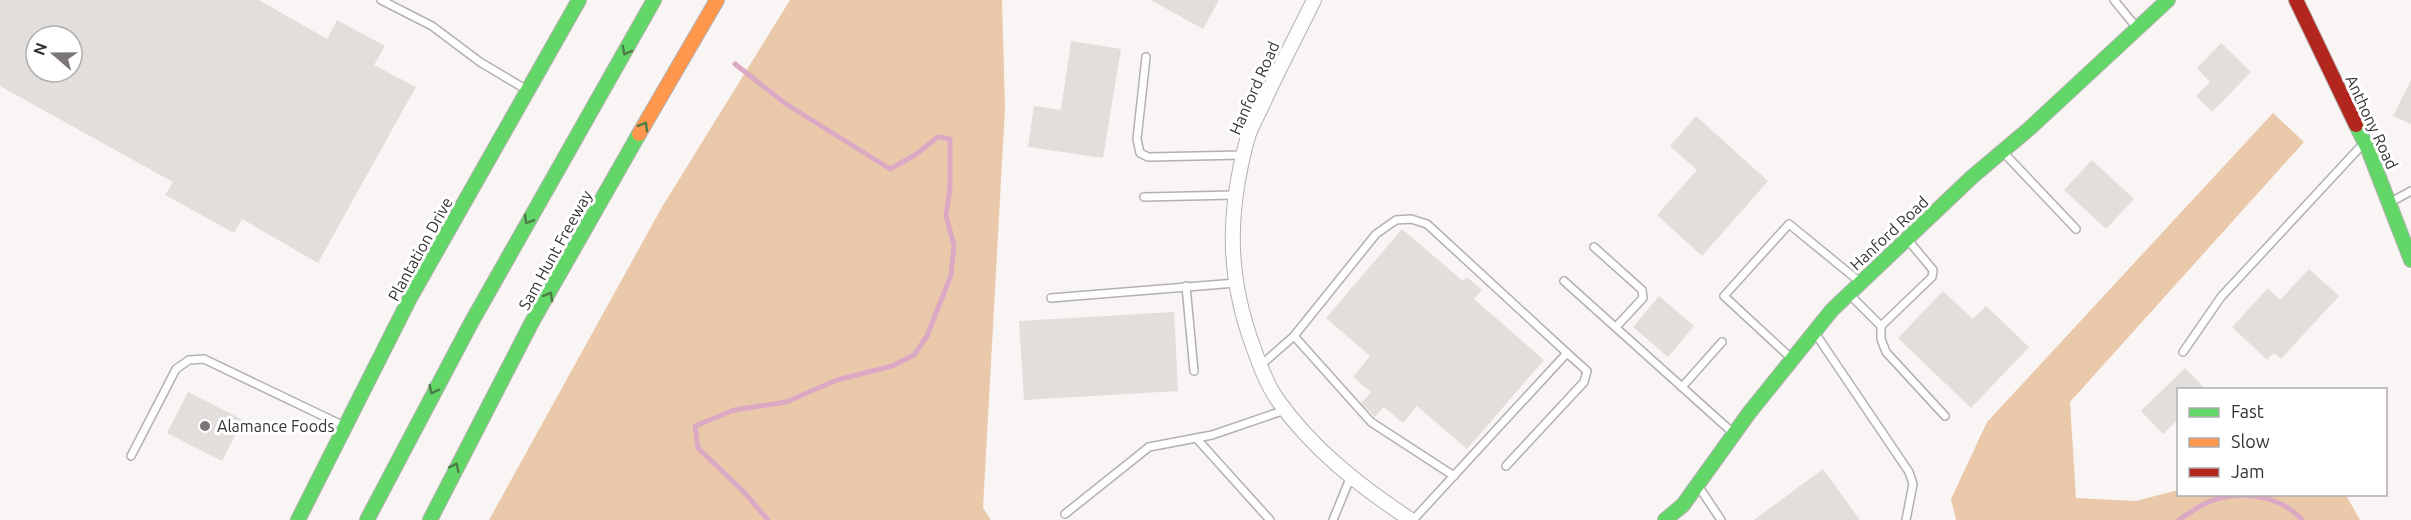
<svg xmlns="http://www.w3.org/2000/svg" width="2411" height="520" viewBox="0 0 2411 520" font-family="Ubuntu,sans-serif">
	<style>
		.forest { fill: #eac9aa }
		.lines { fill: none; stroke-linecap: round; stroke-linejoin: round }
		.stream { stroke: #dca9c5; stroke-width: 5 }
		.building { fill: #e2dedc; fill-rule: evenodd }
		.lane-casing { stroke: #b4b0b0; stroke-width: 10 }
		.street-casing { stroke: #b4b0b0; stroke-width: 16 }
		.fast-casing { stroke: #b4b0b0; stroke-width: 16 }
		.slow-casing { stroke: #b4b0b0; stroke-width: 16 }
		.jam-casing { stroke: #b4b0b0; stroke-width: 16 }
		.lane { stroke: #fefefe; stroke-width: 7 }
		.street { stroke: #fefefe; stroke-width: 14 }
		.fast { stroke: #63d668; stroke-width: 14 }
		.slow { stroke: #ff974d; stroke-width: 14 }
		.jam { stroke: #b3261e; stroke-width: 14 }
		.oneway { stroke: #4a7c4a }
		.poi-dot { fill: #7b7676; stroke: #fff; stroke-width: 2 }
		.labels { text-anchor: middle; stroke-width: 6; stroke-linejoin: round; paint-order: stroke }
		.street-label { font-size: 16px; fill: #363231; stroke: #fff }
		.poi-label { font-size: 16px; fill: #363231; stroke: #fff; text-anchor: start }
	</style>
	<rect width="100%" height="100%" fill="#faf5f5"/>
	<!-- forest -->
	<g class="forest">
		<polygon points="790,0 1002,0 1005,108 983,508 991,520 489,520 662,207"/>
		<polygon points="2273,113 2304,142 2070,402 2076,498 2136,501 2178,490 2178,494 2346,495 2360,520 1956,520 1951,499 1987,422"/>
	</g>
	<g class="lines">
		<!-- stream -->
		<g class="stream">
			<polyline points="735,64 786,104 890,169 915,155 938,137 950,139 950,187 946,216 954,245 951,275 927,336 914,355 892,366 837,380 786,402 734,410 695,426 698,448 743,491 768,520"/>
			<path d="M2179,520C2190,512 2207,501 2220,498C2249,491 2283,498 2302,520"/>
		</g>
	</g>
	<!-- building -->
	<g class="building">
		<path d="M0,0H259L327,39L337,20L385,46L374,65L416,87L318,263L242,219L234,233L165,195L173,182L0,86ZM36,36H72V72H36Z"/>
		<polygon points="1151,0 1219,0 1203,29"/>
		<polygon points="1071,41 1121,49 1103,158 1028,147 1034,106 1061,110"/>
		<polygon points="2221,43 2251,72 2212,112 2196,96 2210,82 2197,68"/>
		<polygon points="2411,80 2411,124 2393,116"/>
		<polygon points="1696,116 1768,181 1702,256 1657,215 1697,170 1670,146"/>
		<polygon points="2092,160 2134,199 2106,229 2064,190"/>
		<polygon points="1402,229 1463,281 1467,277 1482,290 1474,299 1544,360 1467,449 1417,406 1403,423 1384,407 1375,417 1361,403 1371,392 1353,377 1370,356 1326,318"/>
		<polygon points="2309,269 2339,296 2281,359 2274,353 2267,360 2232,327 2268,288 2280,300"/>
		<polygon points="1943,291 1973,319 1986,306 2029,347 1971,408 1898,338"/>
		<polygon points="1659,296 1694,326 1668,357 1633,327"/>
		<polygon points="1174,312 1178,391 1024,400 1019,321"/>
		<polygon points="2185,368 2206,390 2178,390 2178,419 2163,434 2141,411"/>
		<polygon points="188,392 243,420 222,461 167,433"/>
		<polygon points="1823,469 1860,520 1754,520"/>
	</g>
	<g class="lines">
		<defs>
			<g id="lane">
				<polyline points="381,0 432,26 480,62 527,90"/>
				<polyline points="2114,0 2137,28"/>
				<polyline points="1146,57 1137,139 1140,153 1148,157 1244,155"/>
				<polyline points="2004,153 2076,229"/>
				<polyline points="1144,197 1235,195"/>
				<polyline points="2389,203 2411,191"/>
				<polyline points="1908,240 1933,270 1932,277 1881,326 1881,339 1886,352 1945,416"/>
				<polyline points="1594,247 1642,290 1643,298 1616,327"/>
				<polyline points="1564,281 1732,432"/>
				<polyline points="1186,286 1194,371"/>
				<polyline points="1849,294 1881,326"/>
				<polyline points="1051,298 1236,283"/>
				<polyline points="1815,333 1909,472 1913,484 1906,520"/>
				<polyline points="1294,336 1371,422 1454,476"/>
				<polyline points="2183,352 2221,297 2363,144"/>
				<polyline points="1791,358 1724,296 1789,224 1860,282"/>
				<polyline points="1260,366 1294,336 1376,234 1396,220 1411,219 1427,224 1567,353 1413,520"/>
				<polyline points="1682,387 1722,342"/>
				<polyline points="1197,439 1270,520"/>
				<polyline points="131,456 176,369 189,360 204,359 344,426"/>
				<polyline points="1506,466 1584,382 1587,371 1567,353"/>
				<polyline points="1699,487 1721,520"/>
				<polyline points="1065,514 1149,447 1212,435 1285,410"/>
				<polyline points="1333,520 1351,476"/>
			</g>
			<path id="street" d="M1314,0C1297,35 1278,70 1262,106C1257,117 1250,128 1247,140C1227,214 1227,277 1254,349C1260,366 1267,385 1277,399C1312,449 1361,487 1411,520"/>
			<g id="fast">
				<polyline points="2356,125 2368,149 2411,260"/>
				<polyline points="298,520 410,298 579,0"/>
				<polyline points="367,520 471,323 654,0"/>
				<polyline points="430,520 532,322 639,134"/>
				<polyline points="1665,520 1683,505 1749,413 1832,310 1972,177 2030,128 2168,0"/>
			</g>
			<polyline id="slow" points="639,134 717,0"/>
			<polyline id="jam" points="2296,0 2356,125"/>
		</defs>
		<!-- lane casing -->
		<use href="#lane" class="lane-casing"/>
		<!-- street casing -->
		<use href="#street" class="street-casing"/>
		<!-- fast casing -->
		<use href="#fast" class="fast-casing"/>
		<!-- slow casing -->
		<use href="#slow" class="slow-casing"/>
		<!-- jam casing -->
		<use href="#jam" class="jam-casing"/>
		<!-- lane -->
		<use href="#lane" class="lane"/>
		<!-- street -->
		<use href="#street" class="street"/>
		<!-- fast -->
		<use href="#fast" class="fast"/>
		<!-- slow -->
		<use href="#slow" class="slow"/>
		<!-- jam -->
		<use href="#jam" class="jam"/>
	</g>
	<!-- one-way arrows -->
	<defs><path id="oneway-chevron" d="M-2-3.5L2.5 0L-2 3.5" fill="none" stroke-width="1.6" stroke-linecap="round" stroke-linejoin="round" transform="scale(1.5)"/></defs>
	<g class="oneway">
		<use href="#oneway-chevron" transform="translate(626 51) rotate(119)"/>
		<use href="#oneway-chevron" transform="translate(644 126) rotate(-60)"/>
		<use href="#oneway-chevron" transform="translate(528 220) rotate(120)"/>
		<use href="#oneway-chevron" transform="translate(549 296) rotate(-61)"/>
		<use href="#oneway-chevron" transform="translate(433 390) rotate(117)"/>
		<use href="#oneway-chevron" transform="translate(455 467) rotate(-64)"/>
	</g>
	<!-- markers -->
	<circle class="poi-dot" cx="205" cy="426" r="6"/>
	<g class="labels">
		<!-- street labels -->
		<g class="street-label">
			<text transform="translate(1254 88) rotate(-66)" y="6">Hanford Road</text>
			<text transform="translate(2372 122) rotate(65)" y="6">Anthony Road</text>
			<text transform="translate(1889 233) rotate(-43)" y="6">Hanford Road</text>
			<text transform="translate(420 249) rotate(-61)" y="6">Plantation Drive</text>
			<text transform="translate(555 250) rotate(-61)" y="6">Sam Hunt Freeway</text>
		</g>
		<!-- poi labels -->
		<g class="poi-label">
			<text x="217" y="432">Alamance Foods</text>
		</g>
	</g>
	<!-- legend -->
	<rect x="2177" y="388" width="210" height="108" fill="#ffffff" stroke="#afadad" stroke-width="1.5"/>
	<rect x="2189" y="408" width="30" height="9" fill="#63d668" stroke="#afadad" stroke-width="1.5"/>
	<text x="2231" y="418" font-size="18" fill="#363231">Fast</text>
	<rect x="2189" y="438" width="30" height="9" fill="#ff974d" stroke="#afadad" stroke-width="1.5"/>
	<text x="2231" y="448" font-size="18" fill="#363231">Slow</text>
	<rect x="2189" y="468" width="30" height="9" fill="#b3261e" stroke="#afadad" stroke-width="1.5"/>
	<text x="2231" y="478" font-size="18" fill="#363231">Jam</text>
	<!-- north arrow -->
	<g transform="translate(54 54) rotate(290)"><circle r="28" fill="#ffffff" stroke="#afadad" stroke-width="1.5"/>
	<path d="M0-4.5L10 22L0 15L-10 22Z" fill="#7b7676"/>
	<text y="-9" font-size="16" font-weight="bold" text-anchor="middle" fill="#363231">N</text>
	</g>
</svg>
